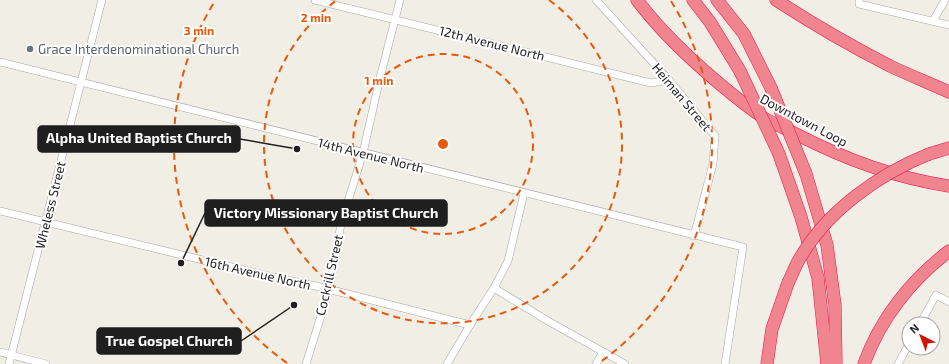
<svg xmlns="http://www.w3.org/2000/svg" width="949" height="364" viewBox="0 0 949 364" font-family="'Exo 2',sans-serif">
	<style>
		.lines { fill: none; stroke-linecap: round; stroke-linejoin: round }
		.street-casing { stroke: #a6a6a6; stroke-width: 8 }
		.highway-casing { stroke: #ed144a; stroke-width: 13 }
		.street { stroke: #fff; stroke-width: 7 }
		.highway { stroke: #f0858f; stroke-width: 12 }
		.highway-bridge-casing { stroke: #ed144a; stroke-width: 13; stroke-linecap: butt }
		.highway-bridge { stroke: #f0858f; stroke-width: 12 }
		.ring { fill: none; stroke: #e8590c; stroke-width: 2; stroke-dasharray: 7 5 }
		.worship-dot { fill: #6b7280; stroke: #fff; stroke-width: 1.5 }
		.labels { text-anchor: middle; stroke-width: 4; stroke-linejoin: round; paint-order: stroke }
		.street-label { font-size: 13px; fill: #1f1f1f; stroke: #fff }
		.worship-label { font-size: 13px; fill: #5b616d; stroke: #fff; text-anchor: start }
		.centre { fill: #e8590c; stroke: #fff; stroke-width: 2 }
		.ring-label { font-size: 12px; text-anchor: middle; font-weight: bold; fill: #e8590c; stroke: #fff; stroke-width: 4; stroke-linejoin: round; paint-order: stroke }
		.leader { fill: none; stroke: #1f1f1f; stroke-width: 1.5 }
		.callout-dot { fill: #1f1f1f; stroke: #fff; stroke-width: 1.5 }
		.callout { fill: #1f1f1f; stroke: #1f1f1f; stroke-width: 1.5 }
		.callout-label { font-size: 14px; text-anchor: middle; font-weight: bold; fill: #fff }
	</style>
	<rect width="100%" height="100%" fill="#f1eee5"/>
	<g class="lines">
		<defs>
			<g id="street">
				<polyline points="315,0 651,83 669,80"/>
				<polyline points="596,0 669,80 715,136 713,164 694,236"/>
				<polyline points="859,0 859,4 949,25"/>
				<polyline points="933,21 945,0"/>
				<polyline points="0,62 743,247 725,364"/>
				<polyline points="0,211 273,277 320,287 470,325"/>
				<polyline points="494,288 548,321 625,364"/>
				<polyline points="920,324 936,295 949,302"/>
				<polyline points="0,352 46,364"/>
				<polyline points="9,364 102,0"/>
				<polyline points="306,364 329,290 341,224 363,153 379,82 400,0"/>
				<polyline points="447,364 470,325 494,288 508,261 524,193"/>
				<polyline points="596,364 603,352"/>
				<polyline points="898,364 909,344"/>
			</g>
			<g id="highway">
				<path d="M637,0C661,32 690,59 721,85C734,96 749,108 764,118C774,124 784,128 794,133C842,158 895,178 949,186"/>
				<polyline points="693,0 710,22 740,71"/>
				<polyline points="717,0 744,34 771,88"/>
				<path d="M776,0C813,24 851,46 890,66C909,75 929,83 949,92"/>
				<polyline points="779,154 801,217 818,278 827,364"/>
				<polyline points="929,154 949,148"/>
				<polyline points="806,174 827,245 835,305 836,364"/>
				<polyline points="767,364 772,329 788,283"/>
				<path d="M864,364C880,319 911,280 949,251"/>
			</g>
		</defs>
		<!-- street casing -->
		<use href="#street" class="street-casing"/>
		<!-- highway casing -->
		<use href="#highway" class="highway-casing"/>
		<!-- street -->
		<use href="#street" class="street"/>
		<!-- highway -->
		<use href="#highway" class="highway"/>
		<defs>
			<g id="highway-bridge">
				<polyline points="740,71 779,154"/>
				<polyline points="771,88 806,174"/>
				<path d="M788,283C792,275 795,266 800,258C827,211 879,174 929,154"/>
			</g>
		</defs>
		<!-- highway-bridge casing -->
		<use href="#highway-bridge" class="highway-bridge-casing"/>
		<!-- highway-bridge -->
		<use href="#highway-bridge" class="highway-bridge"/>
	</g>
	<!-- distance rings -->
	<g class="ring">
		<circle cx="443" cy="144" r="90"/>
		<path d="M549 0A179 179 0 1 1 337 0"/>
		<path d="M287 363A269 269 0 0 1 215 1M671 1A269 269 0 0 1 599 363"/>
	</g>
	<!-- markers -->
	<circle class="worship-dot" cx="30" cy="49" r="4"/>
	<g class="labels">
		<!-- street labels -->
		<g class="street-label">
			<text transform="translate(492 43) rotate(14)" y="5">12th Avenue North</text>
			<text transform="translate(682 97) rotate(50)" y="5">Heiman Street</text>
			<text transform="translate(804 120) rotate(28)" y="5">Downtown Loop</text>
			<text transform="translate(371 155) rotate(14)" y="5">14th Avenue North</text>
			<text transform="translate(50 205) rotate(-76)" y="5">Wheless Street</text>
			<text transform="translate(258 273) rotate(13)" y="5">16th Avenue North</text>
			<text transform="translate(329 275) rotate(-77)" y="5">Cockrill Street</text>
		</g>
		<!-- worship labels -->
		<g class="worship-label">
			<text x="38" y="54">Grace Interdenominational Church</text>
		</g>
	</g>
	<circle cx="443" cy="144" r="6" class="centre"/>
	<g class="ring-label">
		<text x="316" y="22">2 min</text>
		<text x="199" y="35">3 min</text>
		<text x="379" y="85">1 min</text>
	</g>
	<!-- callouts -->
	<path class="leader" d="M297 149L240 139M181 263L205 213M294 305L241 341"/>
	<g class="callout-dot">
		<circle cx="297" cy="149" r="4"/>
		<circle cx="181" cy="263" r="4"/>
		<circle cx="294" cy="305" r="4"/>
	</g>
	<g class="callout">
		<rect x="38" y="126" width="202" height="26" rx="4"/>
		<rect x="205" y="200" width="242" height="26" rx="4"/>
		<rect x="97" y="328" width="144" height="26" rx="4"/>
	</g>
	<g class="callout-label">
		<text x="139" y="143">Alpha United Baptist Church</text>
		<text x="326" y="218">Victory Missionary Baptist Church</text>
		<text x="169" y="346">True Gospel Church</text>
	</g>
	<!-- north arrow -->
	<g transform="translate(921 336) rotate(318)"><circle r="19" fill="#ffffff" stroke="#a5a5a5"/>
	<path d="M0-3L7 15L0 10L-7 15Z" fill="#cf1400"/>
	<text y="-6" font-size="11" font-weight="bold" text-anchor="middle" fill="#1f1f1f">N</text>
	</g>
</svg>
